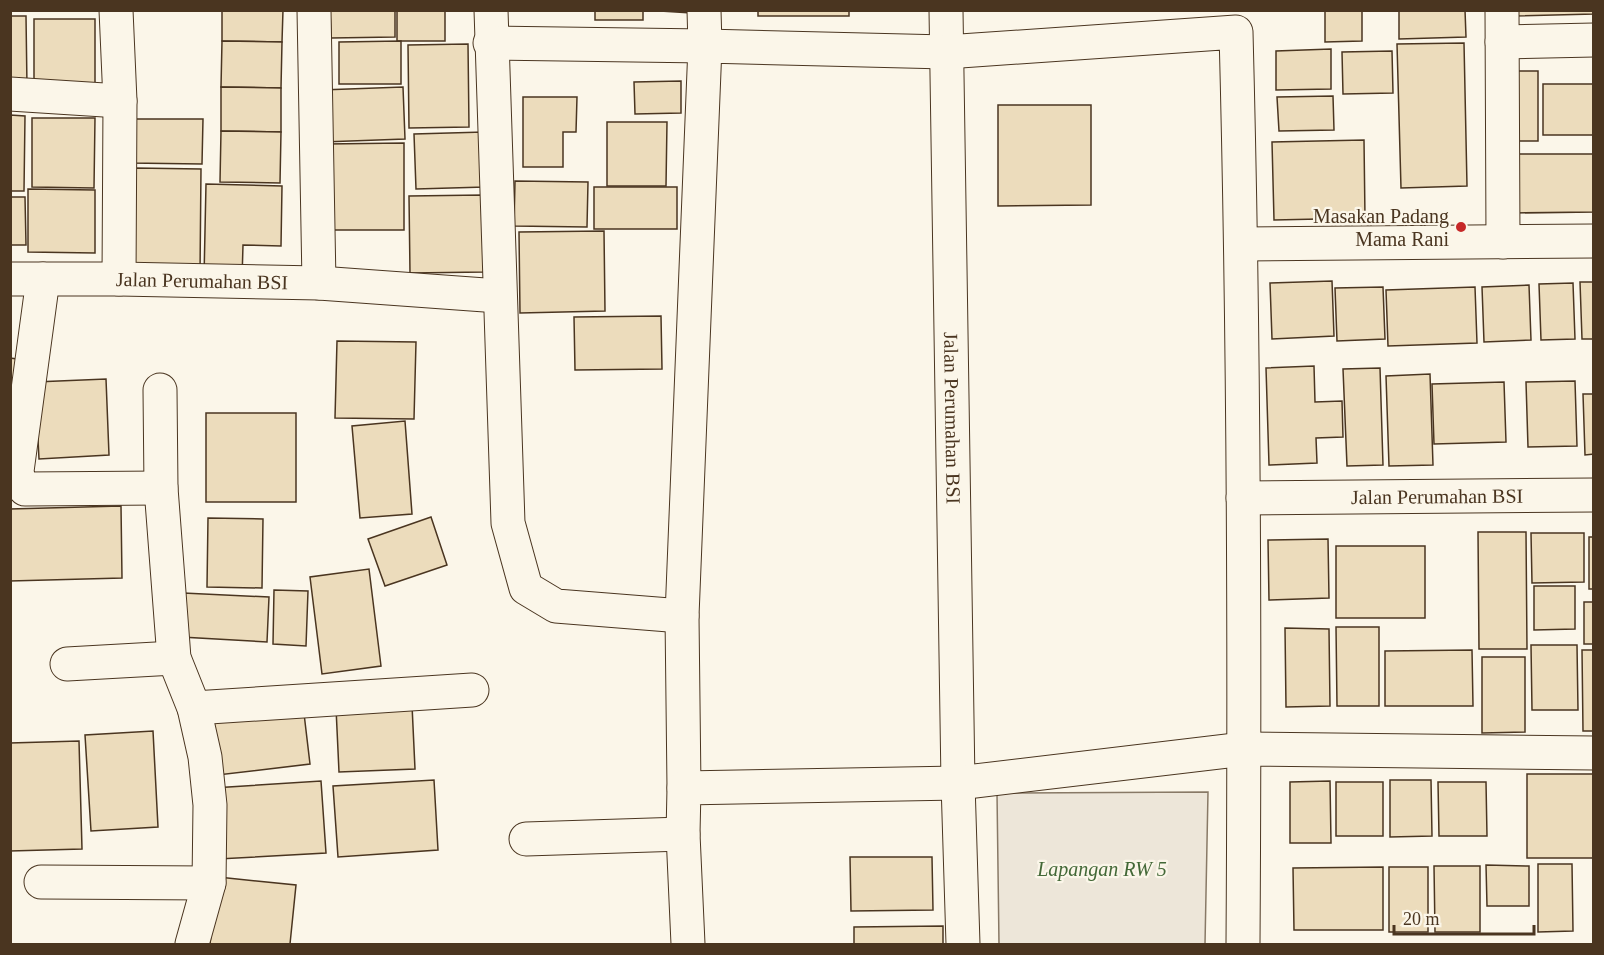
<svg xmlns="http://www.w3.org/2000/svg" width="1604" height="955" viewBox="0 0 1604 955" font-family="Georgia,serif">
	<style>
		.park { fill: #ede6d9; stroke: #887966; stroke-width: 1.5 }
		.building { fill: #ecdcbc; stroke: #4a3520; stroke-width: 1.5 }
		.lines { fill: none; stroke-linecap: round; stroke-linejoin: round }
		.minor-casing { stroke: #4a3520; stroke-width: 35 }
		.minor { stroke: #fbf6e9; stroke-width: 33 }
		.poi-dot { fill: #c62828; stroke: #fbf6e9; stroke-width: 2 }
		.labels { text-anchor: middle; stroke-width: 4.5; stroke-linejoin: round; paint-order: stroke }
		.poi-label { font-size: 20px; fill: #4a3520; stroke: #fbf6e9; text-anchor: end }
		.street-label { font-size: 20px; fill: #4a3520; stroke: #fbf6e9 }
		.park-label { font-size: 20px; font-style: italic; fill: #436837; stroke: #fbf6e9 }
	</style>
	<rect width="100%" height="100%" fill="#fbf6e9"/>
	<!-- park -->
	<polygon class="park" points="1208,792 1205,944 999,944 997,793"/>
	<!-- building -->
	<g class="building">
		<polygon points="222,10 283,10 282,42 222,41"/>
		<polygon points="330,10 395,10 395,37 331,38"/>
		<rect x="397" y="10" width="48" height="31"/>
		<rect x="595" y="10" width="48" height="10"/>
		<polygon points="644,10 691,10 691,13"/>
		<rect x="758" y="10" width="91" height="6"/>
		<polygon points="1325,10 1362,10 1362,41 1325,42"/>
		<polygon points="1399,10 1465,10 1466,37 1399,39"/>
		<polygon points="1513,10 1594,10 1594,14 1513,16"/>
		<polygon points="10,16 26,16 27,87 10,87"/>
		<polygon points="34,19 95,19 95,85 34,86"/>
		<polygon points="222,41 282,42 281,88 221,87"/>
		<polygon points="401,41 401,84 339,84 339,42"/>
		<polygon points="1464,43 1467,186 1401,188 1397,44"/>
		<polygon points="468,44 469,127 409,128 408,45"/>
		<polygon points="1331,49 1331,89 1276,90 1276,51"/>
		<polygon points="1392,51 1393,93 1343,94 1342,52"/>
		<polygon points="1509,71 1538,71 1538,141 1510,141"/>
		<polygon points="681,81 681,113 635,114 634,82"/>
		<rect x="1543" y="84" width="51" height="51"/>
		<polygon points="221,87 281,88 281,132 221,131"/>
		<polygon points="403,87 405,139 323,142 321,90"/>
		<polygon points="1333,96 1334,130 1279,131 1277,97"/>
		<polygon points="523,97 577,97 576,132 563,132 563,167 523,167"/>
		<polygon points="998,105 1091,105 1091,205 998,206"/>
		<polygon points="10,115 25,116 24,191 10,191"/>
		<polygon points="32,118 95,118 94,188 32,187"/>
		<polygon points="129,119 203,119 202,164 129,163"/>
		<polygon points="607,122 667,122 666,186 607,186"/>
		<polygon points="221,131 281,132 280,183 220,182"/>
		<polygon points="484,132 485,187 416,189 414,134"/>
		<polygon points="1364,140 1365,218 1274,220 1272,142"/>
		<polygon points="404,143 404,230 326,230 326,144"/>
		<polygon points="1514,154 1594,154 1594,212 1514,213"/>
		<polygon points="135,168 201,169 200,274 133,274"/>
		<polygon points="515,181 588,182 587,227 514,226"/>
		<polygon points="206,184 282,186 281,246 243,245 242,279 204,278"/>
		<rect x="594" y="187" width="83" height="42"/>
		<polygon points="28,189 95,190 95,253 28,252"/>
		<polygon points="483,195 484,272 410,273 409,196"/>
		<polygon points="10,197 25,197 26,245 10,245"/>
		<polygon points="604,231 605,311 520,313 519,232"/>
		<polygon points="1332,281 1334,336 1272,339 1270,283"/>
		<polygon points="1580,282 1594,282 1594,339 1582,339"/>
		<polygon points="1573,283 1575,339 1541,340 1539,284"/>
		<polygon points="1529,285 1531,340 1484,342 1482,287"/>
		<polygon points="1383,287 1385,339 1337,341 1335,288"/>
		<polygon points="1475,287 1477,343 1388,346 1386,290"/>
		<polygon points="661,316 662,369 575,370 574,317"/>
		<polygon points="337,341 416,342 414,419 335,418"/>
		<polygon points="10,358 24,360 10,443"/>
		<polygon points="1314,366 1315,402 1342,401 1343,437 1316,438 1317,463 1269,465 1266,368"/>
		<polygon points="1380,368 1383,465 1347,466 1343,369"/>
		<polygon points="1430,374 1433,465 1389,466 1386,376"/>
		<polygon points="106,379 109,455 39,459 35,382"/>
		<polygon points="1575,381 1577,446 1528,447 1526,382"/>
		<polygon points="1504,382 1506,442 1434,444 1432,384"/>
		<polygon points="1583,394 1594,394 1594,454 1585,455"/>
		<rect x="206" y="413" width="90" height="89"/>
		<polygon points="405,421 412,514 360,518 352,426"/>
		<polygon points="121,506 122,578 10,581 10,509"/>
		<polygon points="431,517 447,565 385,586 368,539"/>
		<polygon points="208,518 263,519 262,588 207,587"/>
		<polygon points="1478,532 1526,532 1527,649 1479,649"/>
		<polygon points="1531,533 1584,533 1584,582 1532,583"/>
		<rect x="1589" y="537" width="5" height="52"/>
		<polygon points="1328,539 1329,598 1269,600 1268,540"/>
		<rect x="1336" y="546" width="89" height="72"/>
		<polygon points="369,569 381,666 322,674 310,577"/>
		<polygon points="1534,586 1575,586 1575,629 1534,630"/>
		<polygon points="274,590 308,591 306,646 273,644"/>
		<polygon points="183,593 269,597 267,642 181,637"/>
		<rect x="1584" y="602" width="10" height="42"/>
		<polygon points="1336,627 1379,627 1379,706 1337,706"/>
		<polygon points="1285,628 1329,629 1330,706 1286,707"/>
		<polygon points="1531,645 1577,645 1578,710 1532,710"/>
		<polygon points="1472,650 1473,706 1385,706 1385,651"/>
		<polygon points="1582,650 1594,650 1594,731 1583,731"/>
		<polygon points="1482,657 1525,657 1525,732 1482,733"/>
		<polygon points="303,705 310,764 209,776 203,716"/>
		<polygon points="412,705 415,769 339,772 336,708"/>
		<polygon points="153,731 158,827 91,831 85,735"/>
		<polygon points="79,741 82,849 10,851 10,743"/>
		<rect x="1527" y="774" width="67" height="84"/>
		<polygon points="434,780 438,850 338,857 333,786"/>
		<polygon points="1390,780 1431,780 1432,836 1390,837"/>
		<polygon points="321,781 326,853 218,859 213,788"/>
		<polygon points="1330,781 1331,843 1290,843 1290,782"/>
		<rect x="1336" y="782" width="47" height="54"/>
		<polygon points="1438,782 1486,782 1487,836 1439,836"/>
		<polygon points="850,857 932,857 933,910 851,911"/>
		<polygon points="1538,864 1572,864 1573,931 1538,932"/>
		<polygon points="1486,865 1529,866 1529,906 1487,906"/>
		<polygon points="1434,866 1480,866 1480,932 1435,932"/>
		<polygon points="1383,867 1383,930 1294,930 1293,868"/>
		<rect x="1389" y="867" width="39" height="65"/>
		<polygon points="218,877 296,885 290,944 210,944"/>
		<polygon points="943,926 943,944 854,944 854,927"/>
	</g>
	<g class="lines">
		<defs>
			<g id="minor">
				<polyline points="116,10 120,101 119,279"/>
				<polyline points="314,10 319,283"/>
				<polyline points="491,10 508,523 526,588 556,606 682,616"/>
				<path id="s1" d="M946,10L958,783L963,944"/>
				<polyline points="1502,10 1503,242"/>
				<polyline points="1502,42 1594,40"/>
				<polyline points="490,43 705,46 704,10"/>
				<polyline points="10,94 120,101"/>
				<polyline points="1242,244 1594,241"/>
				<path id="s2" d="M10,279H119L319,283L499,296"/>
				<polyline points="43,279 17,471 19,482 25,489 161,488"/>
				<polyline points="160,390 161,488 174,658 194,708 205,757 210,805 209,883 192,944"/>
				<path id="s3" d="M1243,498L1594,495"/>
				<polyline points="67,664 174,658"/>
				<polyline points="194,708 472,690"/>
				<path d="M684,788L682,616L705,46L946,52L1236,32C1244,336 1245,640 1243,944"/>
				<polyline points="526,839 683,834"/>
				<polyline points="41,882 209,883"/>
				<polyline points="688,944 683,834 684,788 958,783 1244,749 1594,753"/>
			</g>
		</defs>
		<!-- minor casing -->
		<use href="#minor" class="minor-casing"/>
		<!-- minor -->
		<use href="#minor" class="minor"/>
	</g>
	<!-- markers -->
	<circle class="poi-dot" cx="1461" cy="227" r="6"/>
	<g class="labels">
		<!-- poi labels -->
		<g class="poi-label">
			<text x="1449" y="223">Masakan Padang<tspan x="1449" dy="23">Mama Rani</tspan></text>
		</g>
		<!-- street labels -->
		<g class="street-label">
			<text dy="7" stroke="none"><textPath href="#s2" startOffset="192">Jalan Perumahan BSI</textPath></text>
			<text dy="7" stroke="none"><textPath href="#s1" startOffset="408">Jalan Perumahan BSI</textPath></text>
			<text dy="7" stroke="none"><textPath href="#s3" startOffset="194">Jalan Perumahan BSI</textPath></text>
		</g>
		<!-- park labels -->
		<g class="park-label">
			<text x="1102" y="876">Lapangan RW 5</text>
		</g>
	</g>
	<!-- border -->
	<rect width="1604" height="955" fill="none" stroke="#4a3520" stroke-width="24"/>
	<!-- scale -->
	<path d="M1394 925v9h140v-9" fill="none" stroke="#4a3520" stroke-width="3"/>
	<text x="1403" y="925" font-size="18" fill="#4a3520" stroke="#fbf6e9" stroke-width="4.5" paint-order="stroke">20 m</text>
</svg>
